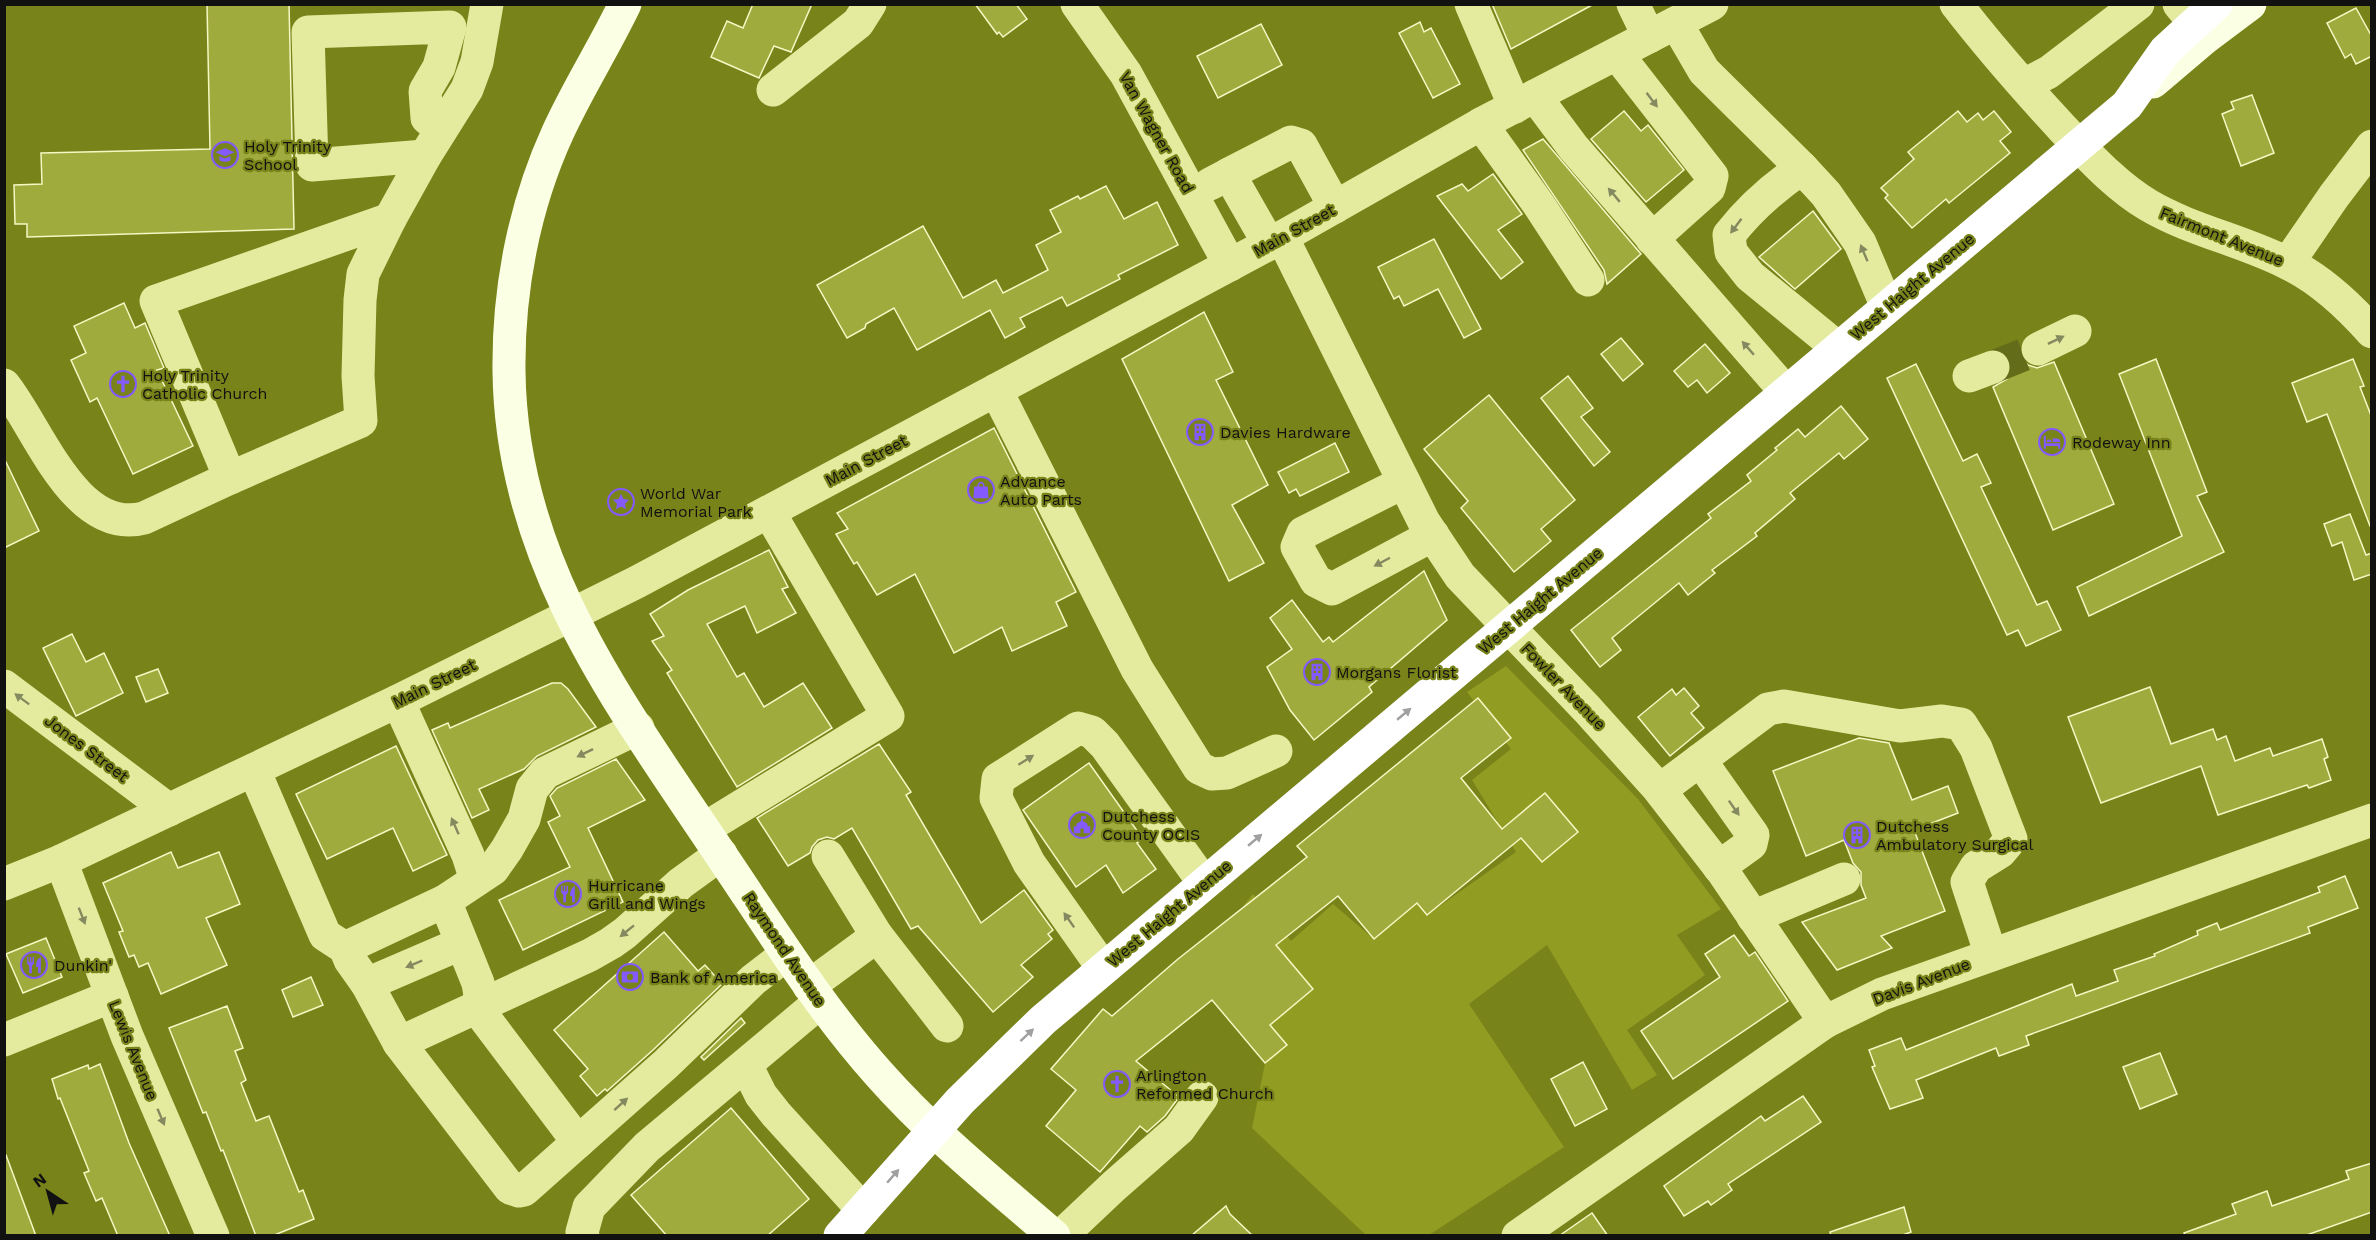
<svg xmlns="http://www.w3.org/2000/svg" width="2376" height="1240" viewBox="0 0 2376 1240" font-family="'Work Sans',sans-serif">
	<style>
		.green { fill: #919c22 }
		.building { fill: #a0ab3e; stroke: #f4f8c3; stroke-width: 1.5 }
		.lines { fill: none; stroke-linecap: round; stroke-linejoin: round }
		.minor-tunnel { stroke: #636c18; stroke-width: 33; stroke-dasharray: 33 16; stroke-linecap: butt }
		.minor { stroke: #e4eb9f; stroke-width: 33 }
		.major { stroke: #fbffe3; stroke-width: 33 }
		.highway { stroke: #fff; stroke-width: 33 }
		.oneway { fill: #85895f }
		.oneway2 { fill: #a0a0a0 }
		.labels { text-anchor: middle; stroke-width: 4.5; stroke-linejoin: round; paint-order: stroke }
		.street-label { font-size: 16px; fill: #111; stroke: #78831a }
		.poi-label { font-size: 16px; fill: #111; stroke: #78831a; text-anchor: start }
	</style>
	<rect width="100%" height="100%" fill="#78831a"/>
	<!-- green -->
	<polygon class="green" points="1506,666 1638,799 1721,909 1677,935 1705,975 1627,1030 1657,1075 1632,1090 1547,945 1469,1004 1564,1147 1429,1235 1367,1236 1252,1128 1265,1063 1287,1045 1270,1025 1312,989 1244,905 1253,894 1291,941 1333,904 1374,939 1417,903 1427,915 1516,852 1472,780 1511,749 1467,692"/>
	<!-- building -->
	<g class="building">
		<polygon points="207,4 289,4 294,229 27,237 27,224 15,224 14,185 42,184 41,153 210,149"/>
		<polygon points="753,4 812,4 791,52 774,46 759,78 711,57 727,21 743,28"/>
		<polygon points="975,4 1016,4 1027,19 1003,37 999,32 997,34"/>
		<polygon points="1492,4 1594,4 1511,49"/>
		<polygon points="2356,8 2372,37 2372,56 2356,64 2351,54 2345,58 2327,23"/>
		<polygon points="1420,22 1424,32 1431,28 1460,84 1433,98 1399,33"/>
		<polygon points="1261,24 1282,65 1218,98 1197,56"/>
		<polygon points="2252,95 2274,153 2241,166 2222,114 2234,109 2231,102"/>
		<polygon points="1624,111 1641,131 1648,125 1684,170 1646,202 1591,139"/>
		<polygon points="1958,111 1967,122 1978,113 1983,120 1994,111 2011,132 2000,141 2010,153 1949,203 1946,199 1912,228 1885,198 1888,195 1881,188 1914,159 1908,152"/>
		<polygon points="1543,139 1641,254 1607,284 1604,270 1523,150"/>
		<polygon points="1493,174 1522,214 1498,230 1523,262 1501,279 1437,196 1462,184 1468,191"/>
		<polygon points="1106,186 1124,219 1157,202 1178,245 1118,275 1120,279 1067,306 1062,297 1020,318 1025,327 1005,338 990,310 917,350 894,308 866,324 865,328 847,338 817,285 923,226 963,298 996,280 1003,293 1048,270 1036,245 1061,232 1050,210 1078,196 1080,199"/>
		<polygon points="1813,211 1841,249 1795,289 1759,257"/>
		<polygon points="1434,239 1481,329 1464,338 1438,289 1404,306 1399,296 1394,299 1378,267"/>
		<polygon points="124,303 135,328 145,323 164,368 157,370 193,446 133,474 97,398 90,402 71,360 86,353 74,326"/>
		<polygon points="1204,312 1233,372 1216,380 1268,485 1232,505 1264,563 1229,581 1122,359"/>
		<polygon points="1621,338 1643,364 1623,381 1601,354"/>
		<polygon points="1705,344 1730,373 1707,393 1697,380 1688,387 1674,371"/>
		<polygon points="2019,349 2021,358 2028,365 2037,368 2054,362 2114,504 2053,530 1993,387 2007,379 2011,371 2011,361 2006,354"/>
		<polygon points="2156,359 2207,492 2197,496 2224,552 2089,616 2077,587 2182,536 2119,374"/>
		<polygon points="2353,359 2364,386 2360,387 2372,418 2372,526 2370,526 2327,414 2307,422 2292,383"/>
		<polygon points="1916,364 1963,461 1977,454 1991,483 1981,487 2037,605 2047,601 2061,630 2026,646 2018,630 2007,635 1887,378"/>
		<polygon points="1568,376 1593,408 1581,417 1610,452 1594,466 1541,398"/>
		<polygon points="1489,395 1575,500 1541,529 1551,541 1514,572 1461,508 1468,501 1424,449"/>
		<polygon points="1841,406 1868,439 1844,459 1839,453 1790,493 1795,499 1755,533 1757,536 1712,570 1715,573 1688,595 1679,583 1612,638 1621,650 1600,667 1571,630 1711,518 1708,514 1751,481 1747,475 1777,450 1775,448 1798,429 1805,437"/>
		<polygon points="994,428 1076,592 1056,602 1067,626 1012,651 1002,627 954,653 915,574 877,595 857,562 854,564 836,534 848,529 837,513"/>
		<polygon points="1335,443 1349,472 1300,496 1296,489 1289,493 1278,472"/>
		<polygon points="4,458 39,531 4,548"/>
		<polygon points="2350,514 2366,555 2372,553 2372,574 2354,580 2342,542 2332,546 2324,524"/>
		<polygon points="769,550 788,587 782,589 796,613 757,633 745,606 707,624 737,677 744,673 764,707 803,683 832,728 737,787 667,673 672,670 652,641 664,636 650,614 688,590"/>
		<polygon points="1424,571 1447,620 1369,687 1372,692 1314,740 1290,710 1267,667 1292,649 1270,618 1292,600 1323,642 1329,637 1333,642"/>
		<polygon points="72,634 86,662 104,653 123,693 76,716 43,648"/>
		<polygon points="158,669 168,693 146,702 136,677"/>
		<polygon points="552,683 561,683 568,689 596,727 537,756 524,769 479,789 489,810 472,818 432,730 448,723 450,728"/>
		<polygon points="2150,687 2171,744 2213,729 2217,740 2226,736 2235,761 2270,748 2273,756 2322,739 2328,757 2324,759 2331,780 2309,788 2307,785 2218,815 2201,766 2101,803 2068,717"/>
		<polygon points="1684,688 1699,706 1691,713 1704,728 1670,756 1638,717 1672,689 1676,695"/>
		<polygon points="1478,698 1511,738 1461,778 1502,829 1545,793 1578,832 1542,862 1521,838 1427,915 1417,903 1374,939 1338,896 1276,945 1313,989 1270,1025 1287,1045 1265,1063 1212,1000 1136,1061 1179,1097 1165,1116 1147,1132 1140,1126 1100,1172 1046,1126 1076,1090 1051,1069 1103,1009 1112,1016 1178,959 1307,857 1297,846"/>
		<polygon points="1859,738 1889,743 1912,800 1948,786 1958,813 1914,830 1945,911 1881,936 1892,948 1837,970 1802,922 1866,898 1861,885 1861,872 1853,863 1844,840 1806,856 1773,771"/>
		<polygon points="879,744 911,792 906,795 981,923 1024,890 1053,930 1048,934 1052,939 1021,965 1033,977 993,1012 918,926 911,929 852,828 834,839 827,837 818,840 812,847 810,853 788,866 757,818"/>
		<polygon points="396,746 447,855 413,871 393,828 327,859 296,794"/>
		<polygon points="616,759 645,800 588,828 623,902 523,950 499,900 570,867 548,822 560,816 550,796 557,788"/>
		<polygon points="1089,763 1143,839 1137,843 1156,869 1123,893 1106,865 1076,887 1023,810"/>
		<polygon points="171,852 178,868 219,852 240,904 206,918 227,965 161,994 148,963 139,967 134,955 129,957 119,932 123,931 103,883"/>
		<polygon points="2345,876 2358,908 2308,927 2310,933 2026,1036 2029,1045 1999,1056 1996,1048 1916,1080 1923,1098 1890,1109 1872,1067 1875,1066 1869,1050 1901,1038 1906,1050 2072,984 2076,996 2118,981 2114,970 2155,956 2154,954 2198,935 2197,931 2217,923 2220,930 2320,892 2318,887"/>
		<polygon points="664,932 698,971 705,965 722,984 653,1050 607,1091 605,1089 597,1096 580,1076 588,1069 554,1030"/>
		<polygon points="1734,935 1749,956 1755,952 1788,1001 1673,1079 1641,1031 1720,977 1705,954"/>
		<polygon points="46,938 62,977 23,993 6,954"/>
		<polygon points="311,977 323,1005 293,1017 282,990"/>
		<polygon points="227,1006 243,1048 235,1051 246,1080 241,1083 256,1121 269,1116 299,1192 303,1190 314,1219 272,1236 256,1236 223,1150 221,1151 206,1112 203,1113 169,1028"/>
		<polygon points="741,1018 745,1023 704,1060 701,1057"/>
		<polygon points="2160,1053 2177,1094 2140,1109 2123,1067"/>
		<polygon points="1583,1062 1607,1109 1575,1126 1551,1079"/>
		<polygon points="100,1064 129,1143 170,1236 118,1236 102,1198 96,1201 84,1173 89,1171 60,1098 58,1099 52,1079 88,1065 89,1069"/>
		<polygon points="1803,1096 1821,1122 1728,1184 1732,1190 1711,1205 1708,1201 1684,1216 1664,1186 1761,1116 1765,1121"/>
		<polygon points="731,1108 809,1199 767,1236 667,1236 631,1195"/>
		<polygon points="4,1155 6,1155 36,1236 4,1236"/>
		<polygon points="2372,1163 2372,1212 2304,1236 2185,1236 2184,1233 2236,1214 2232,1204 2267,1191 2272,1206 2349,1179 2346,1171"/>
		<polygon points="1226,1206 1230,1214 1253,1236 1191,1236"/>
		<polygon points="1904,1207 1911,1232 1900,1236 1831,1236 1830,1232"/>
		<polygon points="1592,1213 1608,1236 1559,1236"/>
	</g>
	<g class="lines">
		<!-- minor-tunnel -->
		<polyline class="minor-tunnel" points="1993,367 2038,349"/>
		<!-- minor -->
		<g class="minor">
			<polyline points="1077,4 1126,74 1230,265"/>
			<polyline points="1471,4 1515,107"/>
			<polyline points="1633,4 1649,37"/>
			<path d="M1956,4C1990,48 2026,89 2063,129C2089,156 2116,186 2148,205C2192,231 2242,240 2287,263C2319,278 2348,305 2372,332"/>
			<polyline points="2179,4 2206,37"/>
			<polyline points="1676,23 1704,71 1802,168"/>
			<polyline points="1617,54 1712,176 1709,188 1652,239"/>
			<polyline points="2024,85 2049,72 2138,4"/>
			<polyline points="773,90 858,23 870,4"/>
			<polyline points="1535,96 1573,147 1786,392"/>
			<polyline points="1481,124 1539,205 1588,280"/>
			<polyline points="425,156 312,165 308,32 450,27 439,67 425,91 427,118 441,130"/>
			<polyline points="1229,174 1291,142 1301,145 1335,207"/>
			<polyline points="1210,184 1229,174 1269,244"/>
			<polyline points="1282,237 1424,522 1460,576 1587,709 1657,787 1723,872 1825,1022"/>
			<polyline points="2288,263 2334,196 2372,146"/>
			<path d="M1838,348L1750,276L1731,252L1729,235C1750,208 1774,187 1802,168L1826,194L1860,243L1887,307"/>
			<polyline points="2038,349 2075,331"/>
			<polyline points="1969,376 1993,367"/>
			<path d="M4,385C38,427 75,536 144,518L230,478L361,421L358,376L360,300L363,274L390,219L425,156L467,89L477,62L487,4"/>
			<polyline points="996,390 1137,669 1199,768 1212,774 1227,773 1276,751"/>
			<polyline points="230,478 156,301 390,219"/>
			<polyline points="1404,482 1303,533 1297,547 1316,581 1332,589 1433,535"/>
			<polyline points="4,686 169,810"/>
			<polyline points="398,701 468,855 476,880"/>
			<polyline points="1700,760 1753,835 1751,844 1719,867"/>
			<polyline points="254,770 325,935 345,948 445,901 493,869 507,849 524,819 532,789 545,773 638,728"/>
			<polyline points="1660,790 1768,709 1784,706 1900,726 1942,721 1961,724 1976,748 2011,839 2000,852 1976,867 1967,882 1991,955"/>
			<polyline points="704,829 888,716 769,512"/>
			<polyline points="61,861 127,1036 213,1236"/>
			<polyline points="4,884 61,861 398,701 637,582 1282,237 1481,124 1712,4"/>
			<polyline points="445,901 478,983 480,995 477,1008 578,1142 524,1190 519,1191 510,1188 399,1043 590,955 611,943 625,933 681,883 721,854"/>
			<polyline points="1753,917 1844,879"/>
			<polyline points="877,936 947,1026"/>
			<polyline points="345,948 350,960 367,984 399,1043"/>
			<polyline points="1103,968 1029,863 996,798 998,779 1078,728 1092,732 1105,745 1204,883"/>
			<polyline points="367,984 460,944"/>
			<polyline points="809,986 877,936 828,856"/>
			<polyline points="4,1040 112,996"/>
			<polyline points="746,1065 761,1095 776,1114 863,1210"/>
			<polyline points="578,1142 666,1064 753,980 787,954"/>
			<polyline points="583,1236 582,1232 589,1207 647,1147 820,1002"/>
			<polyline points="1061,1236 1114,1186 1179,1129 1202,1097"/>
			<polyline points="1518,1236 1825,1022 1882,994 2372,820"/>
		</g>
		<!-- major -->
		<g class="major">
			<path d="M625,4C604,48 578,88 558,132C524,206 508,290 509,371C511,563 621,705 723,858C773,932 820,1008 879,1074C932,1134 994,1184 1054,1236"/>
			<polyline points="2153,82 2206,37 2250,4"/>
		</g>
		<!-- highway -->
		<polyline class="highway" points="840,1236 960,1101 1043,1020 2127,105 2165,51 2216,4"/>
	</g>
	<!-- one-way arrows -->
	<defs><path id="oneway-solid" d="M-6-.8H1V-3.2L6.5 0L1 3.2V.8H-6Z" transform="scale(1.5)"/></defs>
	<g class="oneway">
		<use href="#oneway-solid" transform="translate(1652 100) rotate(53)"/>
		<use href="#oneway-solid" transform="translate(1614 195) rotate(-130)"/>
		<use href="#oneway-solid" transform="translate(1736 226) rotate(127)"/>
		<use href="#oneway-solid" transform="translate(1864 253) rotate(-113)"/>
		<use href="#oneway-solid" transform="translate(2056 340) rotate(-26)"/>
		<use href="#oneway-solid" transform="translate(1748 348) rotate(-131)"/>
		<use href="#oneway-solid" transform="translate(1382 562) rotate(152)"/>
		<use href="#oneway-solid" transform="translate(22 699) rotate(-143)"/>
		<use href="#oneway-solid" transform="translate(585 753) rotate(154)"/>
		<use href="#oneway-solid" transform="translate(1026 760) rotate(-32)"/>
		<use href="#oneway-solid" transform="translate(1734 808) rotate(55)"/>
		<use href="#oneway-solid" transform="translate(455 826) rotate(-114)"/>
		<use href="#oneway-solid" transform="translate(82 916) rotate(69)"/>
		<use href="#oneway-solid" transform="translate(1069 920) rotate(-125)"/>
		<use href="#oneway-solid" transform="translate(627 931) rotate(141)"/>
		<use href="#oneway-solid" transform="translate(414 964) rotate(157)"/>
		<use href="#oneway-solid" transform="translate(621 1104) rotate(-42)"/>
		<use href="#oneway-solid" transform="translate(161 1117) rotate(67)"/>
	</g>
	<g class="oneway2">
		<use href="#oneway-solid" transform="translate(1404 714) rotate(-40)"/>
		<use href="#oneway-solid" transform="translate(1255 840) rotate(-40)"/>
		<use href="#oneway-solid" transform="translate(1027 1035) rotate(-43)"/>
		<use href="#oneway-solid" transform="translate(893 1176) rotate(-49)"/>
	</g>
	<!-- icons -->
	<defs>
		<symbol id="school-ring" viewBox="-11 -11 22 22"><circle r="9.5" fill="#78831a" stroke="#845afe" stroke-width="1.5"/><path d="M0-5L7-2L0 1L-7-2ZM-4 1L0 2.5L4 1V4Q0 6-4 4Z" fill="#845afe"/></symbol>
		<symbol id="church-ring" viewBox="-11 -11 22 22"><circle r="9.5" fill="#78831a" stroke="#845afe" stroke-width="1.5"/><path d="M-1.2-6h2.4v3.5h3.3v2.4h-3.3V6h-2.4V-.1h-3.3v-2.4h3.3Z" fill="#845afe"/></symbol>
		<symbol id="building-ring" viewBox="-11 -11 22 22"><circle r="9.5" fill="#78831a" stroke="#845afe" stroke-width="1.5"/><path d="M-4-6H4V6H1V3H-1V6H-4ZM-2.5-4.3h1.7v1.8h-1.7ZM.8-4.3h1.7v1.8H.8ZM-2.5-1h1.7V.8h-1.7ZM.8-1h1.7V.8H.8Z" fill="#845afe"/></symbol>
		<symbol id="hotel-ring" viewBox="-11 -11 22 22"><circle r="9.5" fill="#78831a" stroke="#845afe" stroke-width="1.5"/><path d="M-6-4.5h1.5V1H6V5H4.5V3h-9V5H-6ZM-4 0a1.8 1.8 0 1 1 3.6 0ZM.5 0V-2.5h3Q6-2.5 6 0Z" fill="#845afe"/></symbol>
		<symbol id="shop-ring" viewBox="-11 -11 22 22"><circle r="9.5" fill="#78831a" stroke="#845afe" stroke-width="1.5"/><path d="M-5-2.5h2.3a2.7 3.5 0 0 1 5.4 0H5L5.5 6h-11ZM-1.5-2.5h3a1.5 2.3 0 0 0-3 0Z" fill="#845afe"/></symbol>
		<symbol id="sight-ring" viewBox="-11 -11 22 22"><circle r="9.5" fill="#78831a" stroke="#845afe" stroke-width="1.5"/><path d="M0-6L1.8-2.2L6-1.7L2.9 1.2L3.7 5.4L0 3.3L-3.7 5.4L-2.9 1.2L-6-1.7L-1.8-2.2Z" fill="#845afe"/></symbol>
		<symbol id="civic-ring" viewBox="-11 -11 22 22"><circle r="9.5" fill="#78831a" stroke="#845afe" stroke-width="1.5"/><path d="M-.6-6.5H3V-4.5H.6V-3L4-1V1h2V6H-6V1h2V-1L-.6-3ZM-1.2 2.5V6h2.4V2.5Z" fill="#845afe"/></symbol>
		<symbol id="restaurant-ring" viewBox="-11 -11 22 22"><circle r="9.5" fill="#78831a" stroke="#845afe" stroke-width="1.5"/><path d="M-5-6h1v4h1v-4h1v4h1v-4h1v5L-1.5 .5V6h-2V.5L-5-1ZM5-6V6H3V1.5H1.5Q1.5-4 5-6Z" fill="#845afe"/></symbol>
		<symbol id="bank-ring" viewBox="-11 -11 22 22"><circle r="9.5" fill="#78831a" stroke="#845afe" stroke-width="1.5"/><path d="M-6-4H6V4H-6ZM0-2.3a2.3 2.3 0 1 0 0 4.6a2.3 2.3 0 1 0 0-4.6Z" fill="#845afe"/></symbol>
	</defs>
	<g fill-rule="evenodd">
		<use href="#school-ring" x="210" y="140" width="30" height="30"/>
		<use href="#church-ring" x="108" y="369" width="30" height="30"/>
		<use href="#building-ring" x="1185" y="417" width="30" height="30"/>
		<use href="#hotel-ring" x="2037" y="427" width="30" height="30"/>
		<use href="#shop-ring" x="966" y="475" width="30" height="30"/>
		<use href="#sight-ring" x="606" y="487" width="30" height="30"/>
		<use href="#building-ring" x="1302" y="657" width="30" height="30"/>
		<use href="#civic-ring" x="1067" y="810" width="30" height="30"/>
		<use href="#building-ring" x="1842" y="820" width="30" height="30"/>
		<use href="#restaurant-ring" x="553" y="879" width="30" height="30"/>
		<use href="#restaurant-ring" x="19" y="950" width="30" height="30"/>
		<use href="#bank-ring" x="615" y="962" width="30" height="30"/>
		<use href="#church-ring" x="1102" y="1069" width="30" height="30"/>
	</g>
	<g class="labels">
		<!-- street labels -->
		<g class="street-label">
			<text transform="translate(1157 132) rotate(61)" y="6">Van Wagner Road</text>
			<text transform="translate(1294 230) rotate(-29)" y="6">Main Street</text>
			<text transform="translate(2222 236) rotate(22)" y="6">Fairmont Avenue</text>
			<text transform="translate(1912 286) rotate(-40)" y="6">West Haight Avenue</text>
			<text transform="translate(866 460) rotate(-28)" y="6">Main Street</text>
			<text transform="translate(1540 600) rotate(-40)" y="6">West Haight Avenue</text>
			<text transform="translate(434 683) rotate(-26)" y="6">Main Street</text>
			<text transform="translate(1564 686) rotate(46)" y="6">Fowler Avenue</text>
			<text transform="translate(87 748) rotate(37)" y="6">Jones Street</text>
			<text transform="translate(1169 913) rotate(-40)" y="6">West Haight Avenue</text>
			<text transform="translate(785 949) rotate(56)" y="6">Raymond Avenue</text>
			<text transform="translate(1921 981) rotate(-21)" y="6">Davis Avenue</text>
			<text transform="translate(134 1050) rotate(68)" y="6">Lewis Avenue</text>
		</g>
		<!-- poi labels -->
		<g class="poi-label">
			<text x="244" y="152">Holy Trinity<tspan x="244" dy="18">School</tspan></text>
			<text x="142" y="381">Holy Trinity<tspan x="142" dy="18">Catholic Church</tspan></text>
			<text x="1220" y="438">Davies Hardware</text>
			<text x="2072" y="448">Rodeway Inn</text>
			<text x="1000" y="487">Advance<tspan x="1000" dy="18">Auto Parts</tspan></text>
			<text x="640" y="499">World War<tspan x="640" dy="18">Memorial Park</tspan></text>
			<text x="1336" y="678">Morgans Florist</text>
			<text x="1102" y="822">Dutchess<tspan x="1102" dy="18">County OCIS</tspan></text>
			<text x="1876" y="832">Dutchess<tspan x="1876" dy="18">Ambulatory Surgical</tspan></text>
			<text x="588" y="891">Hurricane<tspan x="588" dy="18">Grill and Wings</tspan></text>
			<text x="54" y="971">Dunkin'</text>
			<text x="650" y="983">Bank of America</text>
			<text x="1136" y="1081">Arlington<tspan x="1136" dy="18">Reformed Church</tspan></text>
		</g>
	</g>
	<!-- border -->
	<rect width="2376" height="1240" fill="none" stroke="#111111" stroke-width="12"/>
	<!-- north arrow -->
	<g transform="translate(48 1192) rotate(324)" stroke="#78831a" stroke-width="4.5" paint-order="stroke">
	<path d="M0-4.5L10 22L0 15L-10 22Z" fill="#111111"/>
	<text y="-9" font-size="16" font-weight="bold" text-anchor="middle" fill="#111111">N</text>
	</g>
</svg>
